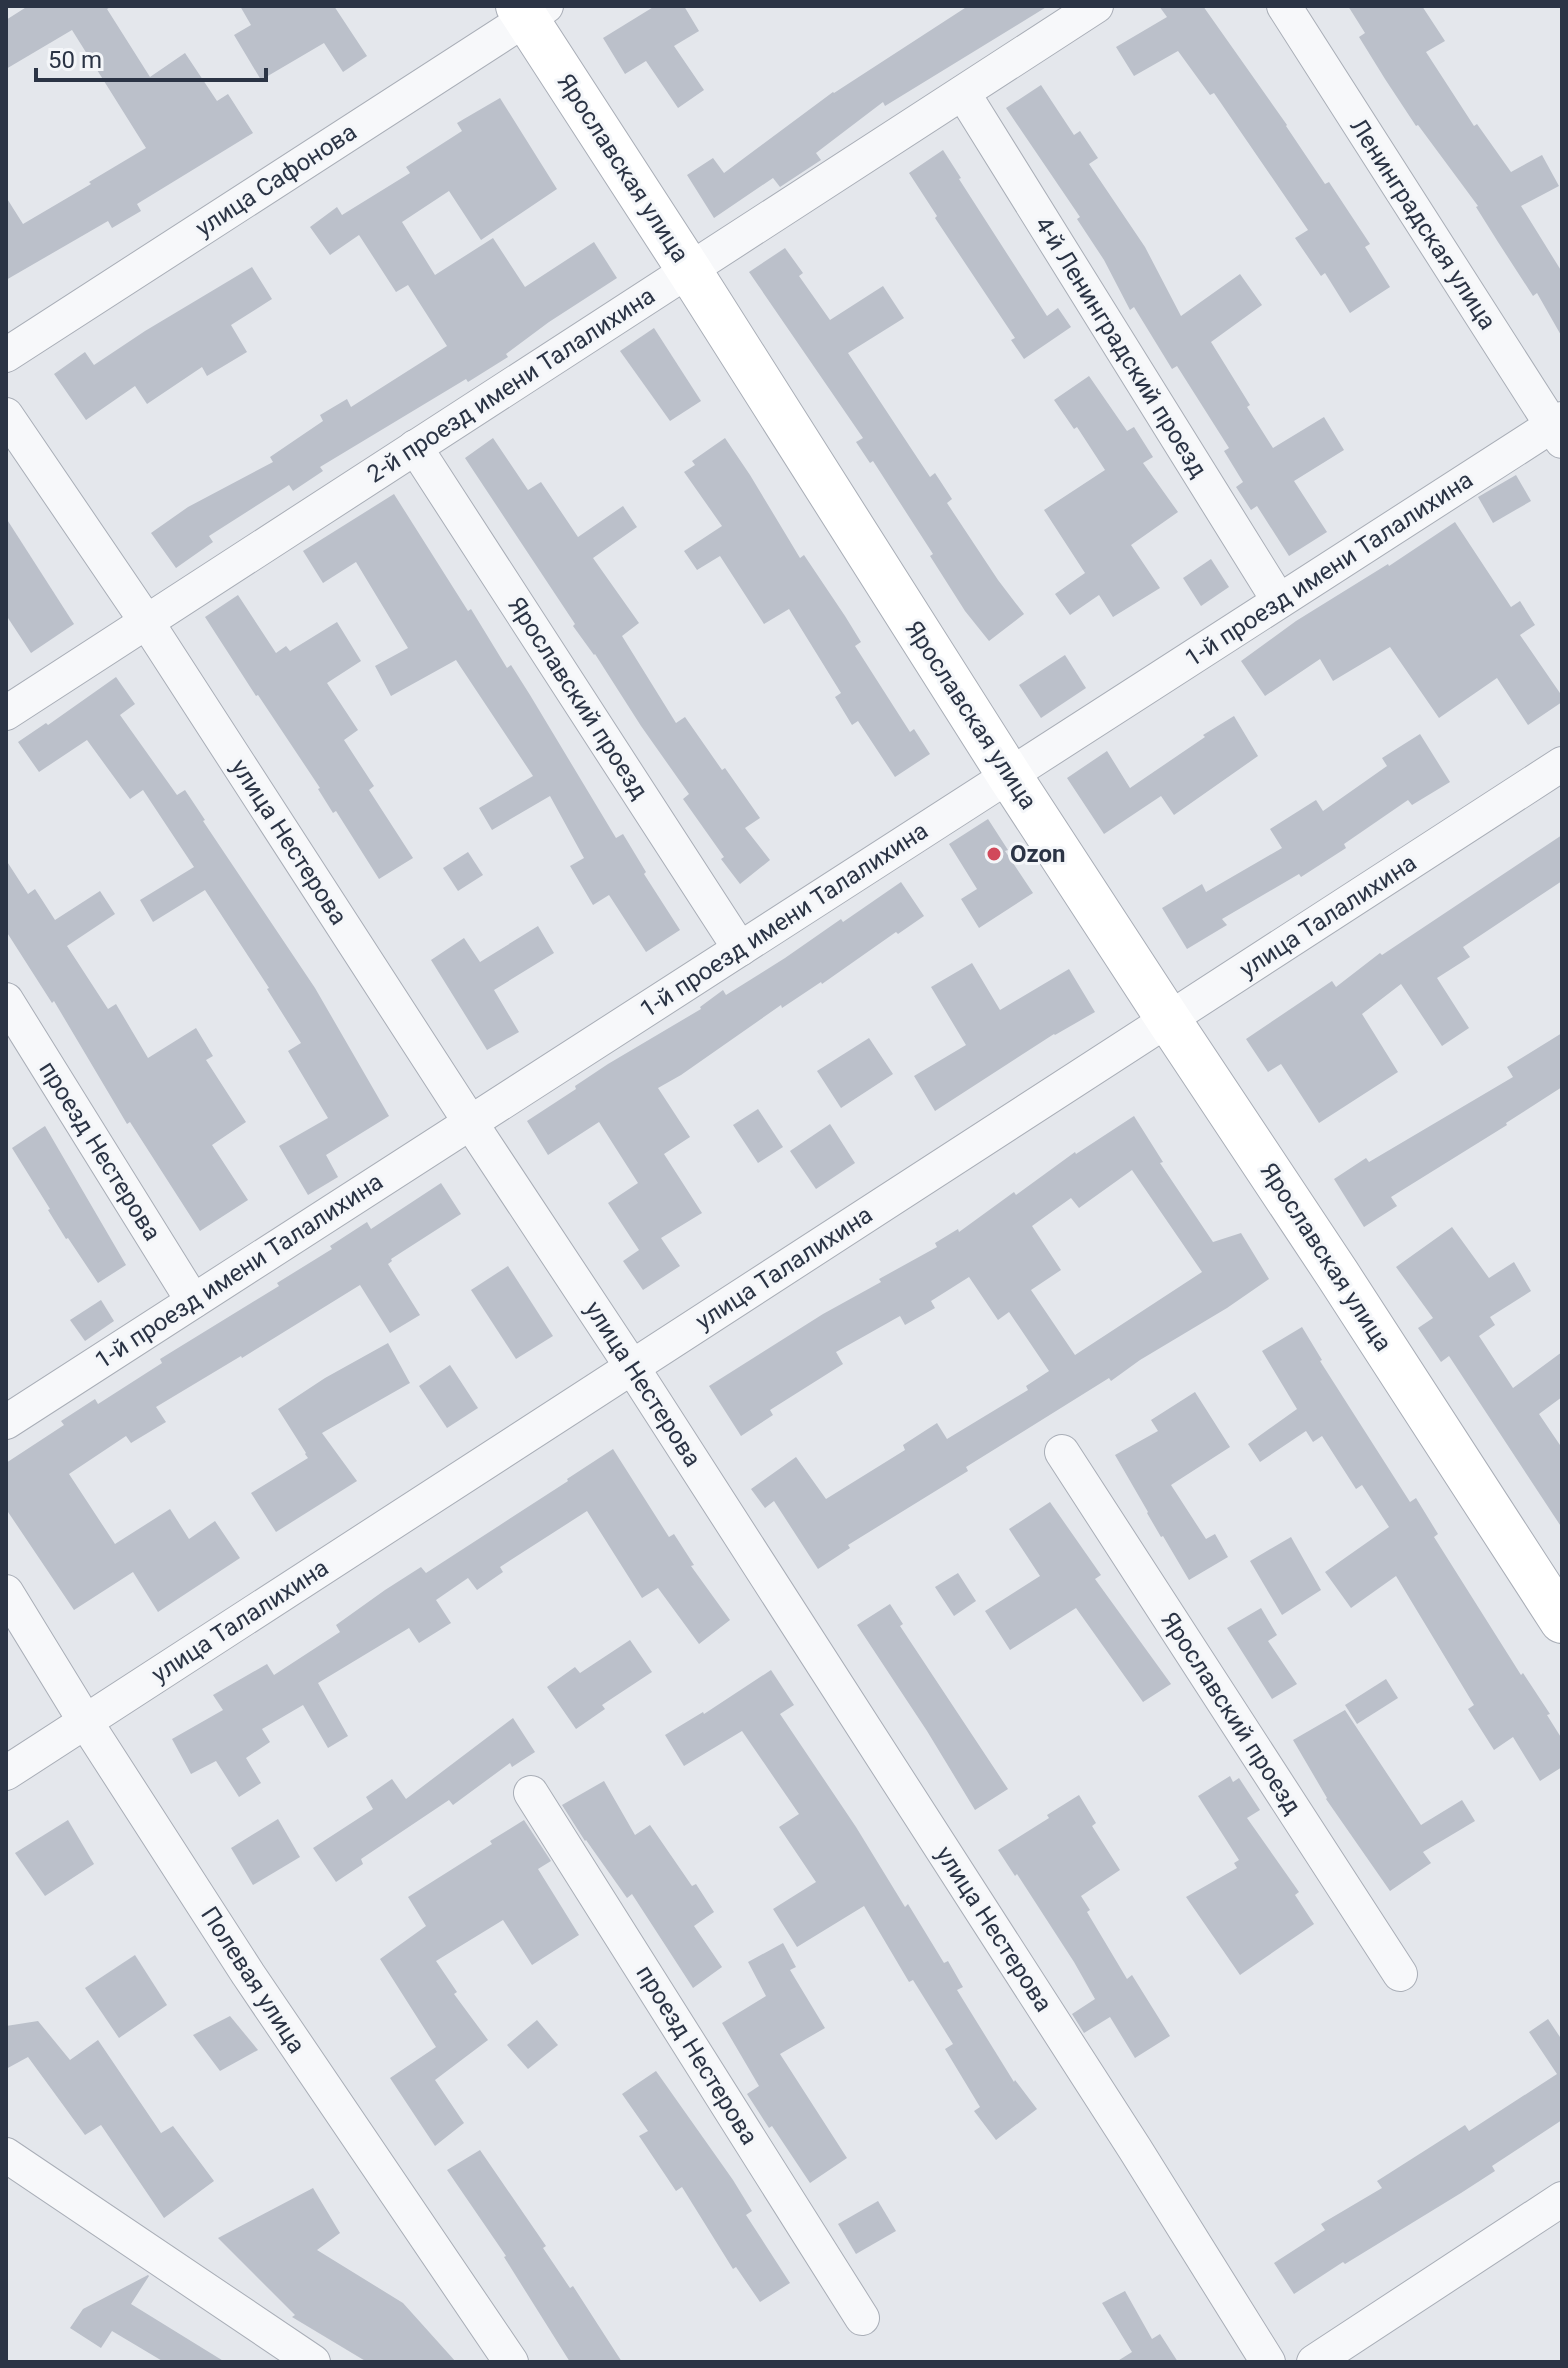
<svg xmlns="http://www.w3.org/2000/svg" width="1568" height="2368" viewBox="0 0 1568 2368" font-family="Roboto,sans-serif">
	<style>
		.building { fill: #bbc0ca; fill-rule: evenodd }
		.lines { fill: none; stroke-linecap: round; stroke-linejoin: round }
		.street-casing { stroke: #a9aeb7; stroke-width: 36 }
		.secondary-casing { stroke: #a9aeb7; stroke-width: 46 }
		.street { stroke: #f7f8fa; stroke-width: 34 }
		.secondary { stroke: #fff; stroke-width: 44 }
		.poi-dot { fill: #d1495b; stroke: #f4f6f9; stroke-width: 3 }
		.labels { text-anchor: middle; stroke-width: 6; stroke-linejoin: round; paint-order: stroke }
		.street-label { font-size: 24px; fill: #2b3445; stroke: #f4f6f9 }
		.poi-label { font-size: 24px; font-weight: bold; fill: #2b3445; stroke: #f4f6f9; text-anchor: start }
	</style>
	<rect width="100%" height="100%" fill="#e4e7ec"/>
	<!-- building -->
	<g class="building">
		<polygon points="28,6 112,6 107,9 150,77 185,53 217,101 228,94 253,133 137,204 141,211 112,228 108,221 6,280 6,197 23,224 91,184 89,182 146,148 72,30 6,69 6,20"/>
		<polygon points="240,6 334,6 367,56 343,72 324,43 261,80 234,35 251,25"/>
		<polygon points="655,6 684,6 699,31 674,46 704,90 678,108 646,61 625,74 603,38"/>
		<polygon points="968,6 1048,6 885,106 883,102 816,153 821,160 780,187 773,178 714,218 687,175 713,158 724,173 833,92 834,93"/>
		<polygon points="1159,6 1203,6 1287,125 1286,126 1325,184 1329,182 1370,244 1365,247 1390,287 1350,313 1325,273 1321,276 1295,238 1308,230 1214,93 1210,95 1178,51 1134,76 1116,47 1167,17"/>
		<polygon points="1348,6 1422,6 1445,41 1426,52 1474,126 1477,124 1511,172 1542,155 1559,186 1521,206 1562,272 1562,337 1537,293 1533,296 1498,242 1476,207 1478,206 1418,125 1416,126 1385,79 1359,37 1365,33"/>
		<polygon points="1041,85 1074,135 1080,131 1098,158 1089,164 1145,247 1181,316 1240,274 1262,305 1211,342 1250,405 1247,407 1273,448 1324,417 1344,450 1294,481 1327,532 1289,556 1257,506 1251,510 1236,487 1243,482 1224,451 1229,448 1177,366 1172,369 1134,307 1130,310 1104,260 1077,219 1080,217 1006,108"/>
		<polygon points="500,98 557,189 481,240 449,191 402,222 435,275 493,238 525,287 594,242 617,278 549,322 506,354 508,357 468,382 466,379 320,467 323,471 293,491 289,485 209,536 213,542 176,568 151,533 188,507 273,462 270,457 323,421 320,415 347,399 351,407 447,346 408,285 396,292 359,235 330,255 310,227 337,207 342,215 410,173 406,167 462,131 457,123"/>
		<polygon points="943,150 961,178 959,179 1047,316 1058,308 1071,327 1024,359 1011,340 1015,338 935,218 937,216 909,173"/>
		<polygon points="785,248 803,273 799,276 830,320 883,286 904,318 848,353 930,477 935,473 952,499 947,503 998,580 1024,614 989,641 965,611 930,556 933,554 873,461 870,463 856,442 863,438 749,272"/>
		<polygon points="252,267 272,299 231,325 247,352 207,376 202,367 147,404 135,386 86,420 54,374 85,352 94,365 145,331"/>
		<polygon points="654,328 701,401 670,421 620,351"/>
		<polygon points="1089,376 1127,431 1134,427 1153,457 1143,463 1178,512 1131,545 1160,588 1113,617 1099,595 1070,615 1055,594 1085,573 1044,510 1105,470 1077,427 1074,429 1054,400"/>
		<polygon points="493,438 528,490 541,482 578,537 623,506 637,527 593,558 639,623 622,636 676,723 685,717 722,770 725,768 760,818 745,828 770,860 740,884 721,859 724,857 683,799 689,794 641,726 595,654 594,655 573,626 575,624 465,458"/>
		<polygon points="725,438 750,475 800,558 804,555 845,616 861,642 855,646 910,732 914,729 930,754 895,777 858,721 852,725 835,697 841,693 789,609 764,624 720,556 697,570 684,551 722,526 684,472 695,465 692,461"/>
		<polygon points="1516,475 1531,501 1493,523 1478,497"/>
		<polygon points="394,494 468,611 471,609 507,668 511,665 530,695 616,838 623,834 646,872 644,874 680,930 646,952 609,895 593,905 570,866 584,858 550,796 492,830 479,808 533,776 456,660 391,696 375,666 408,648 356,562 323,583 303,551"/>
		<polygon points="6,518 74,624 31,653 6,615"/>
		<polygon points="1455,522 1511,607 1520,601 1535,625 1520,635 1562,696 1562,702 1528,725 1497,678 1439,718 1390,647 1333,681 1320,659 1265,696 1241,661 1296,621 1388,564 1389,566"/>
		<polygon points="1211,559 1229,587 1201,606 1183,578"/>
		<polygon points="238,595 276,653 286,646 290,651 337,622 361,661 327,683 358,730 344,740 374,786 369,790 413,858 379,879 336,811 333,813 318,789 320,788 258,695 256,696 205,617"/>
		<polygon points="1065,655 1086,688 1041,718 1019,685"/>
		<polygon points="116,677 135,704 120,715 177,795 185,790 205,820 203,821 315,988 389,1116 326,1155 338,1177 308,1195 279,1146 328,1118 288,1051 301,1043 267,989 269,988 205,890 153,922 140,900 194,867 143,790 130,799 87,740 39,772 18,742 46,723 48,725"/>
		<polygon points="1234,716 1258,756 1174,815 1161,796 1104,834 1067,778 1107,751 1130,788 1205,737 1203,735"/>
		<polygon points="1420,734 1450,782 1412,805 1408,800 1344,844 1346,848 1301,877 1299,874 1222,919 1227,925 1187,949 1162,908 1202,884 1206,892 1282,848 1270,829 1316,800 1323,811 1387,766 1382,758"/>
		<polygon points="988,819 1008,850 1005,851 1033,893 979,928 961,899 977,889 949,844"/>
		<polygon points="1562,835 1562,881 1463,947 1470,957 1437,978 1469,1028 1442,1046 1401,984 1362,1014 1398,1072 1319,1123 1281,1064 1268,1072 1246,1039 1332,981 1336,987 1380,953 1382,955"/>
		<polygon points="468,852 483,875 458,891 443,868"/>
		<polygon points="6,860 28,894 35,889 55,920 100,891 115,914 67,946 108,1009 116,1004 148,1058 196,1028 213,1056 206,1060 246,1122 212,1145 248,1200 200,1231 130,1122 127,1124 54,1001 52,1003 6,931"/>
		<polygon points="901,882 924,916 898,934 896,932 822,984 821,982 782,1008 781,1005 681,1075 658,1088 690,1137 664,1154 702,1213 661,1238 680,1266 643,1290 623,1261 639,1250 608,1203 638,1183 599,1122 548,1155 527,1121 576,1089 575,1086 608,1064 701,1009 700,1007 723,990 726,995 785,958 841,919 843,922"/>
		<polygon points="538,926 554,953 494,990 519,1032 487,1050 431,960 464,938 480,962"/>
		<polygon points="972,963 1000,1010 1069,969 1095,1012 1055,1035 1054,1034 935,1111 914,1076 966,1045 931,987"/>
		<polygon points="1562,1033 1562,1087 1506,1123 1507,1125 1391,1197 1397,1206 1364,1227 1334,1179 1366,1158 1369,1162 1513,1077 1507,1067"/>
		<polygon points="869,1038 893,1074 841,1108 817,1071"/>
		<polygon points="758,1109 783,1147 758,1163 733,1125"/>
		<path d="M1134,1116L1163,1162L1160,1163L1213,1242L1241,1233L1269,1279L1227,1308L1140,1360L1111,1381L1109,1378L966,1467L968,1471L848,1545L850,1548L818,1569L774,1501L765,1508L751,1489L796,1457L826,1499L905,1450L903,1445L937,1423L947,1439L1028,1390L1026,1386L1049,1371L1009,1312L998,1320L969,1277L931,1301L935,1308L905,1325L900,1316L836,1352L843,1364L770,1410L773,1415L741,1436L709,1386L823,1314L881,1282L879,1279L937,1247L935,1243L958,1229L959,1232L1014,1192L1016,1195L1075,1152L1076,1154ZM1132,1170L1202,1272L1075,1355L1031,1290L1061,1270L1032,1226L1071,1198L1079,1208Z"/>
		<polygon points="830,1124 855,1163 816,1189 790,1151"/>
		<polygon points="45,1126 126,1265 98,1283 68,1238 66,1239 48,1210 50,1209 12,1148"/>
		<polygon points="441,1183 461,1214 391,1259 392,1261 388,1264 420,1315 390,1333 360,1285 242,1358 241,1356 156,1407 166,1422 131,1443 126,1436 69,1474 115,1544 170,1509 189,1539 215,1521 240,1558 158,1612 133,1572 74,1610 6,1509 6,1463 64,1425 61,1421 95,1399 98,1404 162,1363 160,1359 279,1286 277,1283 332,1249 330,1246 367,1222 371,1229"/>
		<polygon points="1452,1227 1489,1278 1514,1262 1531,1291 1490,1317 1495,1325 1479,1336 1513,1388 1562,1352 1562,1397 1539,1414 1562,1448 1562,1528 1449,1356 1441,1362 1418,1328 1433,1318 1396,1267"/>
		<polygon points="508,1266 553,1336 516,1359 471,1290"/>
		<polygon points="101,1300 114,1321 85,1341 70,1320"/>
		<polygon points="1302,1327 1322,1360 1320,1361 1410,1502 1416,1498 1438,1534 1434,1537 1521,1675 1523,1673 1550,1714 1547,1715 1562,1739 1562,1767 1540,1781 1513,1737 1494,1750 1468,1709 1474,1705 1396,1576 1351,1608 1325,1572 1389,1527 1362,1485 1356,1489 1322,1436 1313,1442 1306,1431 1260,1462 1248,1444 1297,1409 1262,1351"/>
		<polygon points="388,1343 410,1383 322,1433 357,1481 276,1532 251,1493 308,1458 305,1454 306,1453 278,1409 325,1378"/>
		<polygon points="450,1365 478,1408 447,1428 419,1386"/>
		<polygon points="1195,1392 1230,1447 1171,1485 1206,1539 1215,1534 1228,1557 1189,1580 1163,1536 1161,1537 1147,1513 1148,1512 1115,1455 1158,1431 1151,1420"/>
		<polygon points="613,1449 669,1537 674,1534 694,1565 691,1566 730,1620 699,1644 658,1588 642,1598 587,1511 500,1567 503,1572 477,1590 468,1578 436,1600 451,1623 419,1643 409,1628 318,1683 348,1736 328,1748 303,1705 262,1729 270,1742 246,1758 261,1783 239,1797 216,1761 191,1774 172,1739 223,1710 213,1695 267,1664 274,1675 340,1632 336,1625 385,1590 421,1567 426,1573 568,1481 567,1479"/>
		<polygon points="1050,1502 1101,1575 1095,1579 1171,1684 1143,1702 1076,1608 1010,1650 985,1611 1040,1576 1009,1529"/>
		<polygon points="1291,1537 1321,1590 1282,1615 1250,1561"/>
		<polygon points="958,1573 976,1601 954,1616 935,1587"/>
		<polygon points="890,1604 903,1624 900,1626 1008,1789 975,1810 927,1731 857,1625"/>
		<polygon points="1261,1608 1277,1635 1268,1641 1297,1684 1272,1699 1227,1628"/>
		<polygon points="630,1640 652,1672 602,1705 605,1709 576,1729 547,1687 575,1667 580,1673"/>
		<polygon points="771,1670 794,1705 780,1714 856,1827 905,1907 908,1904 944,1963 948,1961 963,1987 957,1990 1014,2082 1015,2080 1037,2109 996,2140 974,2111 980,2107 945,2049 953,2044 913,1980 909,1982 864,1906 797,1947 773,1909 816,1882 779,1827 799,1814 742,1731 684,1766 665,1735 703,1712 704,1714"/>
		<polygon points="1386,1679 1398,1698 1357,1724 1345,1705"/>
		<polygon points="1345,1710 1421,1825 1462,1800 1475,1821 1423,1852 1431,1863 1390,1891 1326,1799 1327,1798 1293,1740"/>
		<polygon points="513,1718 535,1752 512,1767 510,1763 453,1805 449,1800 361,1859 363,1864 336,1882 313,1848 373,1809 366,1797 392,1779 406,1799"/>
		<polygon points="1230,1776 1233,1782 1239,1778 1260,1810 1247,1818 1299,1892 1295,1895 1314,1924 1240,1975 1186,1897 1237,1868 1234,1863 1239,1860 1198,1796"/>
		<polygon points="604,1781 635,1835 650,1825 692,1886 696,1884 714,1912 694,1926 722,1967 693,1988 632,1894 627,1898 586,1840 585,1841 562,1805"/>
		<polygon points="1079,1795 1096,1823 1092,1826 1120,1870 1081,1896 1090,1910 1087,1912 1127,1979 1132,1975 1170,2036 1135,2058 1110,2017 1084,2033 1072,2014 1095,1999 1074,1962 1017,1874 1015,1876 998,1850 1049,1818 1047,1815"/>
		<polygon points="278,1819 300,1857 253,1885 231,1848"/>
		<polygon points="68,1820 94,1864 45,1896 15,1853"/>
		<polygon points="524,1820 551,1861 538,1869 579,1935 532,1965 503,1920 436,1961 457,1992 454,1994 488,2040 435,2080 464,2123 435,2146 390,2078 436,2047 380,1959 426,1926 408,1897 492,1844 490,1841"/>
		<polygon points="783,1943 796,1967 790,1970 825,2028 780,2054 847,2158 810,2183 772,2126 769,2128 747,2094 759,2086 722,2023 766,1996 748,1962"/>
		<polygon points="135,1955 167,2005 119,2038 85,1988"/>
		<polygon points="230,2016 258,2050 220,2071 193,2035"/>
		<polygon points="1548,2019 1562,2040 1562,2120 1492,2166 1495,2171 1461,2193 1345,2264 1343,2262 1294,2294 1274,2263 1325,2230 1321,2224 1382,2188 1377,2181 1465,2125 1469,2131 1557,2074 1529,2032"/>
		<polygon points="537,2020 558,2045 528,2069 507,2045"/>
		<polygon points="38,2021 70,2060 98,2040 161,2133 173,2126 214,2181 164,2218 101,2125 85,2135 28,2057 6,2069 6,2026"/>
		<polygon points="656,2071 733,2180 752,2211 746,2215 790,2283 760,2302 736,2267 733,2269 682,2187 676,2191 639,2136 648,2131 622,2094"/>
		<polygon points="480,2150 546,2246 543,2248 570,2288 573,2286 622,2362 570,2362 504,2257 506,2256 447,2170"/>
		<polygon points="313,2188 340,2233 317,2250 403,2303 456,2362 367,2362 292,2317 295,2315 218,2238"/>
		<polygon points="878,2201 896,2231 856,2254 838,2224"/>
		<polygon points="148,2275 149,2276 131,2304 225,2362 164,2362 112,2331 101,2348 70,2328 83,2309"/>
		<polygon points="1125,2291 1152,2339 1160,2334 1178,2362 1116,2362 1132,2352 1102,2303"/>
	</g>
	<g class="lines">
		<defs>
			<g id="street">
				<polyline points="1284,6 1562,441"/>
				<polyline points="963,93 1279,601"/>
				<polyline points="6,355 546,6"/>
				<polyline points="6,415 146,621 470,1122 632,1367 1135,2149 1268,2362"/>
				<polyline points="415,447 740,949"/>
				<polyline points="6,713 1096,6"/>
				<polyline points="6,1000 193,1301"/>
				<polyline points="6,1422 1562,419"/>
				<polyline points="1062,1452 1400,1974"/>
				<polyline points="6,1592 85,1721 248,1974 511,2362"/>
				<polyline points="6,1773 1562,764"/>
				<polyline points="531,1793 862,2318"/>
				<polyline points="6,2155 313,2362"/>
				<polyline points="1314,2362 1562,2199"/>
			</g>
			<polyline id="secondary" points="518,6 689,270 1009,775 1168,1019 1338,1275 1562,1621"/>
		</defs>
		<!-- street casing -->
		<use href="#street" class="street-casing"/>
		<!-- secondary casing -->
		<use href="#secondary" class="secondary-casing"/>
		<!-- street -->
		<use href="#street" class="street"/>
		<!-- secondary -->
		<use href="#secondary" class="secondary"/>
	</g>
	<!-- markers -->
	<circle class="poi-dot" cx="994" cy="854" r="8"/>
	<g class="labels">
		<!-- street labels -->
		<g class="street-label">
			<text transform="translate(623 168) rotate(57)" y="8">Ярославская улица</text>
			<text transform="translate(276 180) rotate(-33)" y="8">улица Сафонова</text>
			<text transform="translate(1423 224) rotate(57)" y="8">Ленинградская улица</text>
			<text transform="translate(1121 347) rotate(58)" y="8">4-й Ленинградский проезд</text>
			<text transform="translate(511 385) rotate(-33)" y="8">2-й проезд имени Талалихина</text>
			<text transform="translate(1329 569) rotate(-33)" y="8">1-й проезд имени Талалихина</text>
			<text transform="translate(578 698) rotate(57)" y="8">Ярославский проезд</text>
			<text transform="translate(971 715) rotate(57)" y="8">Ярославская улица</text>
			<text transform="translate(289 842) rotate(57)" y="8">улица Нестерова</text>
			<text transform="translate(1328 916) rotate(-33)" y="8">улица Талалихина</text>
			<text transform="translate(784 920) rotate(-33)" y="8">1-й проезд имени Талалихина</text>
			<text transform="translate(100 1151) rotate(58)" y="8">проезд Нестерова</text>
			<text transform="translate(1326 1257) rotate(57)" y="8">Ярославская улица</text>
			<text transform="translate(784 1268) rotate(-33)" y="8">улица Талалихина</text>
			<text transform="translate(239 1271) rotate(-33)" y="8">1-й проезд имени Талалихина</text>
			<text transform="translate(643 1384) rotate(57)" y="8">улица Нестерова</text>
			<text transform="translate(240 1621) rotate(-33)" y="8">улица Талалихина</text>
			<text transform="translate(1231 1713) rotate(57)" y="8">Ярославский проезд</text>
			<text transform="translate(994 1929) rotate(57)" y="8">улица Нестерова</text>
			<text transform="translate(253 1980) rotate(57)" y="8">Полевая улица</text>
			<text transform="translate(697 2055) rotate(58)" y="8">проезд Нестерова</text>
		</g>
		<!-- poi labels -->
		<g class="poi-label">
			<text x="1010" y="862">Ozon</text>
		</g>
	</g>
	<!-- border -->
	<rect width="1568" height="2368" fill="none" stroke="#2b3445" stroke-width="16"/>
	<!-- scale -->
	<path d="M36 68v12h230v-12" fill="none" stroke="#2b3445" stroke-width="4"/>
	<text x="48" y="68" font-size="24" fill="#2b3445" stroke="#f4f6f9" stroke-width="6" paint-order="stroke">50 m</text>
</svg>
